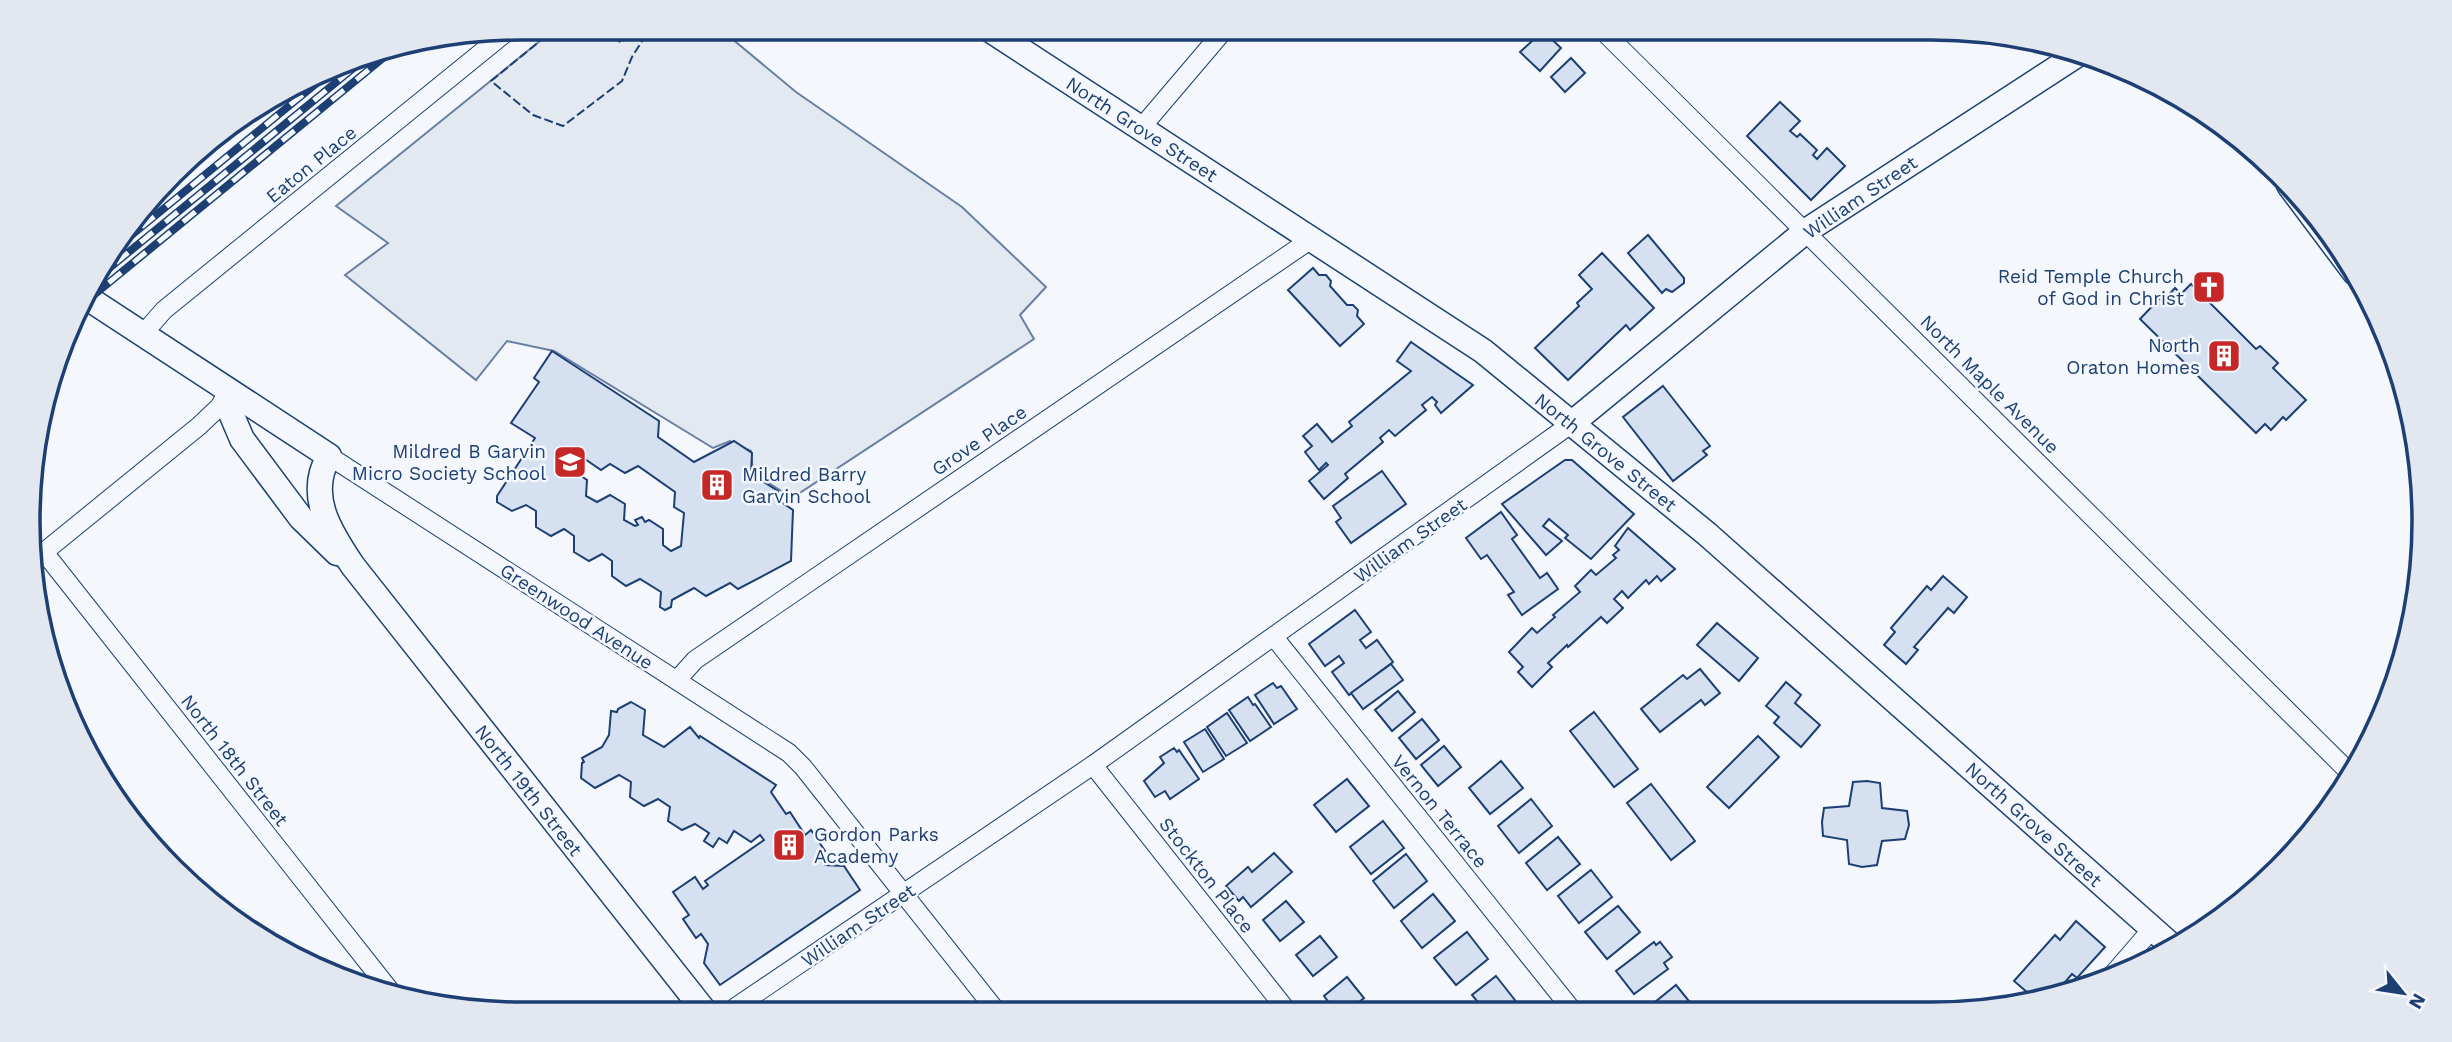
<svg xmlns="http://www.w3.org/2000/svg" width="2452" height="1042" viewBox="0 0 2452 1042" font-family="'Work Sans',sans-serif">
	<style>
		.green { fill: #e3e9f0; stroke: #687fa3; stroke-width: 2 }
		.building { fill: #d5e0f0; stroke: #1d3f73; stroke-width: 2; fill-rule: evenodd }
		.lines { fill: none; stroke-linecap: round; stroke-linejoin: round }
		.street-casing { stroke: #1d3f73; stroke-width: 20 }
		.secondary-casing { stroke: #1d3f73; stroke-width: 27 }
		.street { stroke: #f4f7fb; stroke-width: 18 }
		.secondary { stroke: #f4f7fb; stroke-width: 24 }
		.rail-casing { stroke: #1d3f73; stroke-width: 8 }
		.rail { stroke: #f4f7fb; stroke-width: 5; stroke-dasharray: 16; stroke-linecap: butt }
		.fence { stroke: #1d3f73; stroke-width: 2; stroke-dasharray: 9 3.5; stroke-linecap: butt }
		.labels { text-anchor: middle; stroke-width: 5; stroke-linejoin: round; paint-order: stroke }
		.street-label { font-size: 19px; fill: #1d3f73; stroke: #f4f7fb }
		.poi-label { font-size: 19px; fill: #1d3f73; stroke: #f4f7fb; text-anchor: end }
		.rim { fill: none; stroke: #1d3f73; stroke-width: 3.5 }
	</style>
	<rect width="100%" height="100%" fill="#f4f7fb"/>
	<!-- green -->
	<polygon class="green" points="556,28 719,28 796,92 962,207 1046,287 1020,315 1034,339 792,498 753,473 751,451 730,441 713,448 554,351 507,341 476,380 345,275 388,243 336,206"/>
	<!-- building -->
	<g class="building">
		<polygon points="1543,31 1561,48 1540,71 1520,52"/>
		<polygon points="1571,58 1585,73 1565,92 1551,77"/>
		<polygon points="1780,102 1800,121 1790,131 1797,137 1800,134 1817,150 1813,155 1817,159 1827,148 1845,166 1811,200 1747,136"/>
		<polygon points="1648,235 1684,278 1684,283 1672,292 1666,289 1662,293 1628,253"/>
		<polygon points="1602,253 1654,308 1630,330 1626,325 1568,380 1535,348 1579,306 1577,303 1592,289 1579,275"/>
		<polygon points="1313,268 1319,275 1326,275 1331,281 1330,286 1347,305 1353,305 1358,310 1357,316 1364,324 1340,346 1288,290"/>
		<polygon points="2191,284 2256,349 2260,346 2278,363 2273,368 2306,400 2286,420 2283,417 2271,430 2265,424 2256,433 2140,319 2160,298 2163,301 2175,288 2181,294"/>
		<polygon points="1411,342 1473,385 1441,413 1435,405 1437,402 1432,397 1422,405 1426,410 1395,436 1389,430 1380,438 1383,442 1345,474 1348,478 1324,499 1309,481 1328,465 1326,463 1319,470 1305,452 1312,446 1303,436 1317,424 1332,442 1352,426 1349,422 1411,371 1397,361"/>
		<path d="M552,351L659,421L658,437L694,462L734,441L752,453L751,474L778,491L777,499L793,510L791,561L738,589L730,583L706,596L694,588L672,600L671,607L665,610L660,607L661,592L640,579L626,586L612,576V561L602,554L589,561L574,552V536L564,529L551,536L536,527V511L526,505L512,511L497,502V496L535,438L511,423L539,382L534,378ZM582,457L601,470L610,464L625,473L638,466L675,492L674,507L684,513L681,546L671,551L663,545V529L649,520L645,522L642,517L635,520L638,525L635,526L624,520L625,504L610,495L597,502L586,496L587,480L574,471Z"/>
		<polygon points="1663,386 1710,446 1703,451 1707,455 1673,481 1623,417"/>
		<polygon points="1565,460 1572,460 1634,514 1591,559 1565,538 1568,535 1549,519 1543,526 1562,541 1546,555 1502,504"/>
		<polygon points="1382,471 1406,504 1351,543 1336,522 1341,518 1333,506"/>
		<polygon points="1501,512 1517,535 1512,539 1540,578 1547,573 1558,589 1522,615 1508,595 1514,592 1487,555 1481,559 1466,538"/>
		<polygon points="1628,528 1675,569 1661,581 1657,576 1649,584 1646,580 1628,598 1622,591 1614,599 1623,608 1607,623 1601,617 1568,647 1567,645 1548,663 1552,667 1532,687 1518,672 1523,667 1509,652 1532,628 1537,633 1555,617 1553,615 1580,592 1575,586 1591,570 1596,575 1616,558 1613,555 1619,550 1615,546"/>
		<polygon points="1943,576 1967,597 1954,613 1948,608 1914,647 1918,650 1906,664 1884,645 1895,632 1891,628 1927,586 1931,590"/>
		<polygon points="1355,610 1371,632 1360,640 1366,648 1377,640 1393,662 1349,695 1332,672 1344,663 1339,656 1325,666 1309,644"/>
		<polygon points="1717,623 1758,658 1739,681 1697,645"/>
		<polygon points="1391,664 1403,680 1363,709 1351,693"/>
		<polygon points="1700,669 1720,693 1705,705 1701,700 1660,732 1641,709 1683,675 1687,679"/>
		<polygon points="1786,682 1801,695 1795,703 1820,725 1801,747 1774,723 1779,717 1766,706"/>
		<polygon points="1273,683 1277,688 1281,686 1297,709 1274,724 1255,695"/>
		<polygon points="1398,691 1415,712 1392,731 1375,710"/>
		<polygon points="1248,697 1253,705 1255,704 1271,727 1250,741 1229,710"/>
		<polygon points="631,702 645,710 643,735 664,747 690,727 699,738 700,736 776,785 771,792 786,814 790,812 805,835 811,830 825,851 818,855 825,865 844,866 860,890 720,985 704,963 708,944 701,934 696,938 683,919 689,915 673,892 695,877 703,889 708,885 705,881 764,840 760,835 751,842 734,831 727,843 719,838 713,847 704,841 709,833 695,824 682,830 668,821 670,807 658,799 644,806 630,797 631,782 619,775 595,788 581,778 582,763 584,762 582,758 602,747 609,735 611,711 617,712 618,709"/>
		<polygon points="1594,712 1638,769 1614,787 1570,731"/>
		<polygon points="1227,713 1247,743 1226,756 1207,727"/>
		<polygon points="1422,719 1439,740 1416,759 1399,738"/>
		<polygon points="1205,729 1224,759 1203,772 1184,742"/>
		<polygon points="1758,736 1779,757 1729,808 1707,787"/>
		<polygon points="1444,746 1461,767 1438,786 1421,765"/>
		<polygon points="1174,748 1177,752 1179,750 1199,779 1170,799 1165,791 1155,797 1144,781 1164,763 1160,757"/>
		<polygon points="1501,761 1523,788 1490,814 1469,788"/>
		<polygon points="1347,779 1369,806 1336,832 1314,805"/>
		<polygon points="1867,781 1880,783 1882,808 1907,811 1909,825 1905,839 1882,841 1877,865 1862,867 1849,864 1847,840 1823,836 1822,822 1824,808 1849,806 1853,782"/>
		<polygon points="1651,784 1695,841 1671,860 1627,803"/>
		<polygon points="1531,799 1552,826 1519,853 1498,826"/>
		<polygon points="1383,821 1404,848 1371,874 1350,847"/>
		<polygon points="1558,837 1580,864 1547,890 1526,863"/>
		<polygon points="1274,853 1292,872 1251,907 1243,897 1239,901 1226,886 1248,867 1252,872"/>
		<polygon points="1406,854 1427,881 1394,908 1373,881"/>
		<polygon points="1591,870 1612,897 1579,923 1558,896"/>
		<polygon points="1433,894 1455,921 1422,948 1401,921"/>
		<polygon points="1286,901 1304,922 1280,941 1263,920"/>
		<polygon points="1618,906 1640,932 1607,959 1585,932"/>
		<polygon points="2076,921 2105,947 2077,978 2072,974 2055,994 2035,999 2014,981 2055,935 2060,940"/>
		<polygon points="1467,932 1488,959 1456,985 1434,958"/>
		<polygon points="1320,936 1337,957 1313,976 1296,955"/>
		<polygon points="1654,942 1656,945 1660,942 1672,957 1664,963 1668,969 1634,994 1616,971"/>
		<polygon points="1496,976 1518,1004 1509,1011 1485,1011 1472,995"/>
		<polygon points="1347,977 1364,998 1347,1012 1336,1012 1324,996"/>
		<polygon points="1676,985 1697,1011 1644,1011"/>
	</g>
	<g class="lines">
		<defs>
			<g id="street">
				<polyline points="1600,28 2349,772"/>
				<polyline points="1141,128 1226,28"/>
				<polyline points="143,334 164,310 509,30"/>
				<polyline points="329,456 789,753 803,767 998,1013"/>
				<polyline points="44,552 392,993"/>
				<polyline points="33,561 199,426 219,407 229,391"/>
				<polyline points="1274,637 1573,1011"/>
				<polyline points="677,680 695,660 1310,240"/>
				<polyline points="1093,765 1288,1012"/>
				<polyline points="2108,980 2152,929"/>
				<polyline points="727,1013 1093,765 1571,424"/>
			</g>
			<g id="secondary">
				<polyline points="987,28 1483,351 1707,534 2172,946"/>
				<polyline points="2289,185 2355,273"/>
				<path d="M86,297L329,456C306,495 330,532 353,566L706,1013"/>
				<polyline points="229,391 230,411 242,439 301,518 337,553"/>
				<polyline points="1571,424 1806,231 2080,53"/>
			</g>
		</defs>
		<!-- street casing -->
		<use href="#street" class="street-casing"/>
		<!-- secondary casing -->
		<use href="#secondary" class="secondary-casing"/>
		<!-- street -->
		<use href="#street" class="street"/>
		<!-- secondary -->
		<use href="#secondary" class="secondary"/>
		<defs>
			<g id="rail">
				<polyline points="117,247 340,64"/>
				<polyline points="91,283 373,52"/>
				<polyline points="84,303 394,49"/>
			</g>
		</defs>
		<!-- rail casing -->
		<use href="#rail" class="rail-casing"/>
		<!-- rail -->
		<use href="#rail" class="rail"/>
		<!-- fence -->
		<polyline class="fence" points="556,28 491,81 533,115 563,126 622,81 632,57 644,38 632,30 621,43 606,28"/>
	</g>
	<!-- icons -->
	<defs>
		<symbol id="church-square" viewBox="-11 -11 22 22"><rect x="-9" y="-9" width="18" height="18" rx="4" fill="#c62828" stroke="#f4f7fb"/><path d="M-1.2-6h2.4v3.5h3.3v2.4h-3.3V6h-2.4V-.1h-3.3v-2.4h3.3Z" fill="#fff"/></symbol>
		<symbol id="building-square" viewBox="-11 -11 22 22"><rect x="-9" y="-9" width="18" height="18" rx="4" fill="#c62828" stroke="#f4f7fb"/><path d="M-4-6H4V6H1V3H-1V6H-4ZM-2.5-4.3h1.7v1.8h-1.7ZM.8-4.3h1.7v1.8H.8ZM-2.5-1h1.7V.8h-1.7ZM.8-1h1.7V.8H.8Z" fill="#fff"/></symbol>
		<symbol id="school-square" viewBox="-11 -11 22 22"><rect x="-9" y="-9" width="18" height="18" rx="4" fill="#c62828" stroke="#f4f7fb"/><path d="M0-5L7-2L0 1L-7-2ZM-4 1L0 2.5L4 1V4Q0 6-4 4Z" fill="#fff"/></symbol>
	</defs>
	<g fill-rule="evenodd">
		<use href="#church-square" x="2190" y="268" width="38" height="38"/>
		<use href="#building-square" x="2205" y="337" width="38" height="38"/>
		<use href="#school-square" x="551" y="443" width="38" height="38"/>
		<use href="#building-square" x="698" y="466" width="38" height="38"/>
		<use href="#building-square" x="770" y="826" width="38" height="38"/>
	</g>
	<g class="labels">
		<!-- street labels -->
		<g class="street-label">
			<text transform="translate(1142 129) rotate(33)" y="7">North Grove Street</text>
			<text transform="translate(311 164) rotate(-39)" y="7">Eaton Place</text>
			<text transform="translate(1860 197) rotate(-34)" y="7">William Street</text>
			<text transform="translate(1990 384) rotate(45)" y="7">North Maple Avenue</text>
			<text transform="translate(979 440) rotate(-34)" y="7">Grove Place</text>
			<text transform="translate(1606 452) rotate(39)" y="7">North Grove Street</text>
			<text transform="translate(1410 540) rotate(-35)" y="7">William Street</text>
			<text transform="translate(577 616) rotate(33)" y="7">Greenwood Avenue</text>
			<text transform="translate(235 760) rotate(52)" y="7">North 18th Street</text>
			<text transform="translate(529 790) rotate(52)" y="7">North 19th Street</text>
			<text transform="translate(1440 811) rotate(51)" y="7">Vernon Terrace</text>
			<text transform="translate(2034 824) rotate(42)" y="7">North Grove Street</text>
			<text transform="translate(1207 875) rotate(52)" y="7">Stockton Place</text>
			<text transform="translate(858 925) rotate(-34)" y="7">William Street</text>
		</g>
		<!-- poi labels -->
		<g class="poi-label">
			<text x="2184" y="283">Reid Temple Church<tspan x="2184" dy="22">of God in Christ</tspan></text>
			<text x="2200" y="352">North<tspan x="2200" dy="22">Oraton Homes</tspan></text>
			<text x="546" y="458">Mildred B Garvin<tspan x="546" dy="22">Micro Society School</tspan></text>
			<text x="742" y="481" text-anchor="start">Mildred Barry<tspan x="742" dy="22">Garvin School</tspan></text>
			<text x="814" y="841" text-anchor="start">Gordon Parks<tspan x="814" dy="22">Academy</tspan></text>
		</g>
	</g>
	<!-- crop -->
	<path d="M0 0H2452V1042H0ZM521 40H1931A481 481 0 0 1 2412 521V521A481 481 0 0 1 1931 1002H521A481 481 0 0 1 40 521V521A481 481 0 0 1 521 40Z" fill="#e3e8f0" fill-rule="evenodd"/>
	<path class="rim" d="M521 40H1931A481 481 0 0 1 2412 521V521A481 481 0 0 1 1931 1002H521A481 481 0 0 1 40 521V521A481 481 0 0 1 521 40Z"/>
	<!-- north arrow -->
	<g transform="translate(2403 993) rotate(120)" stroke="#f4f7fb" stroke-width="5" paint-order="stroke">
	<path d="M0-5L12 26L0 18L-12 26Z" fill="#1d3f73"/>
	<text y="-10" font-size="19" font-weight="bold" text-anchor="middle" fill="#1d3f73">N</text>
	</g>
</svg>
